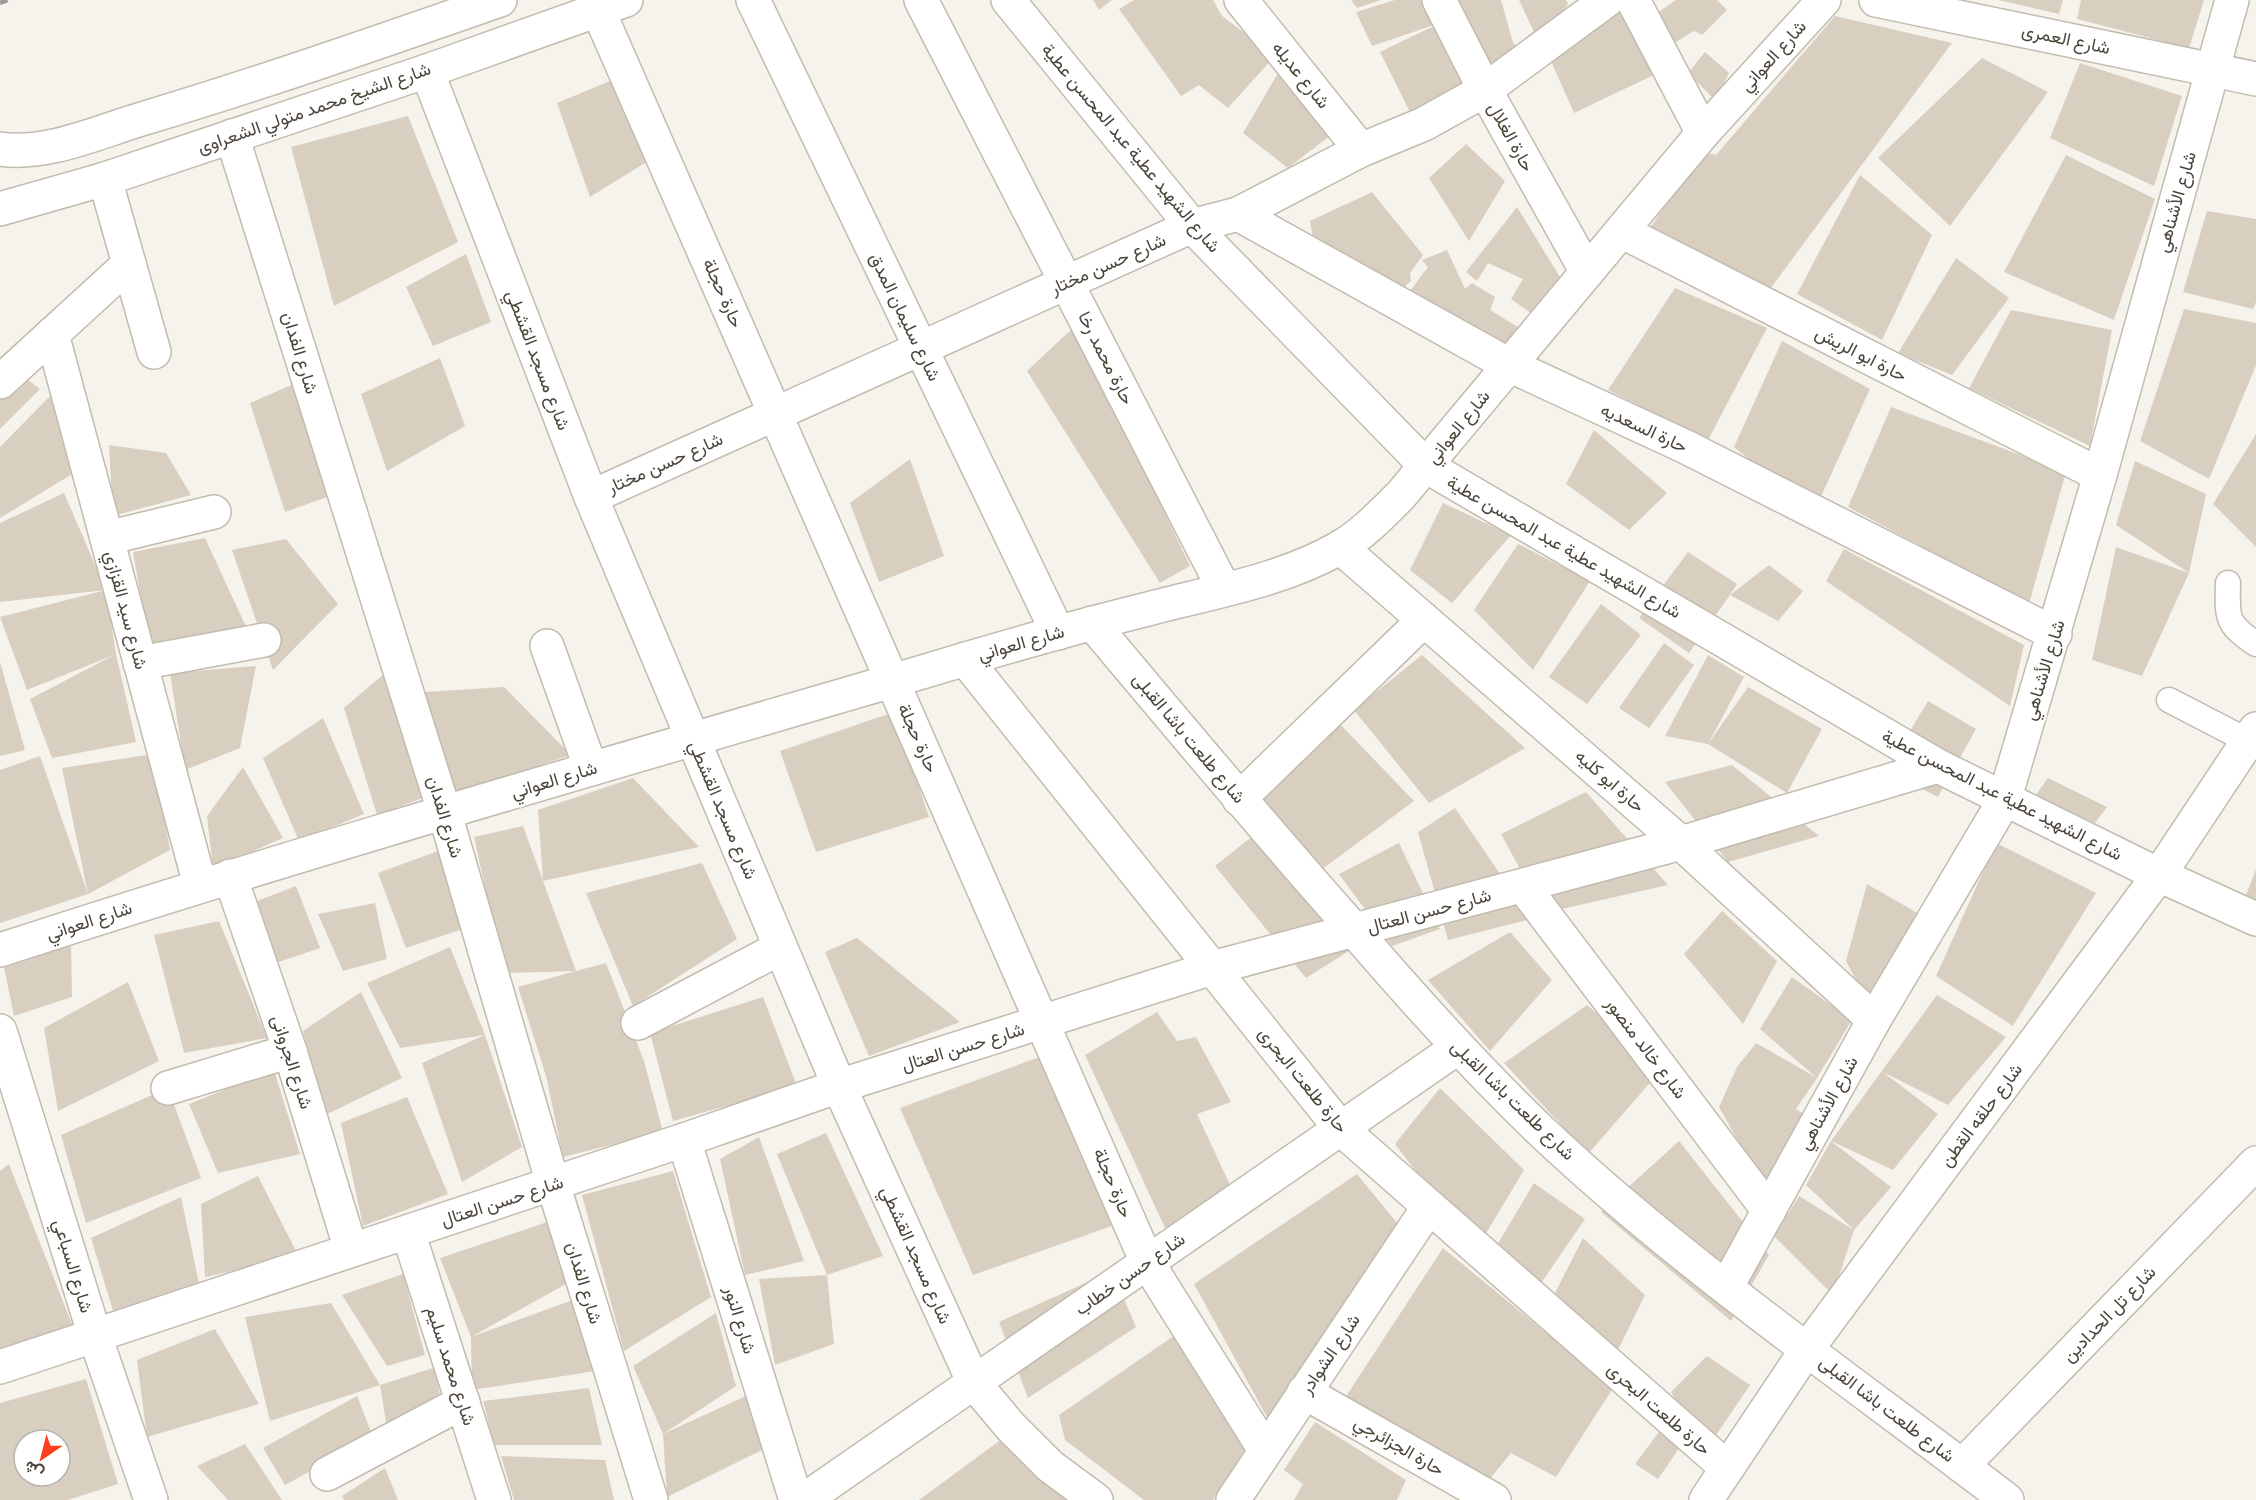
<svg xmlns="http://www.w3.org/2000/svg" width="2256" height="1500" viewBox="0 0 2256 1500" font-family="Ubuntu,Vazirmatn,sans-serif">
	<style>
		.building { fill: #d8cfc1; fill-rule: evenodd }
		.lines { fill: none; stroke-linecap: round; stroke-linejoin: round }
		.service-casing { stroke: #c2bbae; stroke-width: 27 }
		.minor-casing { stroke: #c2bbae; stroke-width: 36 }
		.tertiary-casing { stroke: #c2bbae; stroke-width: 36 }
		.service { stroke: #fff; stroke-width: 24 }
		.minor { stroke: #fff; stroke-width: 33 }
		.tertiary { stroke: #fff; stroke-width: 33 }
		.rail { stroke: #9a9a9a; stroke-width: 4.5; stroke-dasharray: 8 8; stroke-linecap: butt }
		.labels { text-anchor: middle; stroke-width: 4.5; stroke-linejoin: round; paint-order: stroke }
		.street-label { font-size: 18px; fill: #4b4439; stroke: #fff }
	</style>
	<rect width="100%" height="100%" fill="#f6f3ec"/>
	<!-- building -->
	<g class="building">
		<polygon points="1093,0 1112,0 1099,10"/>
		<polygon points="1134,0 1213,0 1222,16 1275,56 1228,108 1199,85 1181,96 1119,9"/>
		<polygon points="1351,0 1381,0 1357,8"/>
		<polygon points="1395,0 1431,0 1440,23 1372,46 1356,12"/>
		<polygon points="1458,0 1501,0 1513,43 1529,55 1494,78"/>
		<polygon points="1519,0 1566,0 1568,4 1559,19 1534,32"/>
		<polygon points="1676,0 1717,0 1727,10 1702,35 1694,31 1674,43 1650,18"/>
		<polygon points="1998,0 2063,0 2059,14"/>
		<polygon points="2081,0 2204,0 2189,48 2077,19"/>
		<polygon points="1624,7 1658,73 1574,113 1551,61"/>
		<polygon points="1835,16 1952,43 1770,289 1648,231 1701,151 1716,155"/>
		<polygon points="1440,23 1474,85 1411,114 1380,52"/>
		<polygon points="1705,52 1729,73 1715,100 1688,73"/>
		<polygon points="1982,58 2048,92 1950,226 1878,158"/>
		<polygon points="2080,63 2182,96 2154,186 2050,138"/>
		<polygon points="1281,68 1335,132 1288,168 1243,133"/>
		<polygon points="627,74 661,153 590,197 557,103"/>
		<polygon points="408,116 458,242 334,306 291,147"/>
		<polygon points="1466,144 1505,181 1469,241 1429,178"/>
		<polygon points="2066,155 2155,199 2114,320 2004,272"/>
		<polygon points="1860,175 1932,235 1882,340 1797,294"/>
		<polygon points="1372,192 1423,255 1410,273 1411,281 1392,298 1315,251 1310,221"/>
		<polygon points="1517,207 1563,282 1536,317 1511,299 1523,279 1488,263 1477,281 1466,272"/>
		<polygon points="2207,211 2256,219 2256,302 2253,309 2183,292"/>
		<polygon points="1447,250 1465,289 1472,283 1495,297 1490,310 1521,329 1501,350 1410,291 1428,267 1422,260"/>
		<polygon points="466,254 491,322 433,346 406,287"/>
		<polygon points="1956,258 2009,298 1952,375 1898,353"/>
		<polygon points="1675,288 1767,328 1708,440 1608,390"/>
		<polygon points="2184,309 2256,323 2256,365 2209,479 2140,441"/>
		<polygon points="2011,310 2112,330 2090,446 1969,388"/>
		<polygon points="1075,326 1190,566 1160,583 1027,371"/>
		<polygon points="1782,341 1870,389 1814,512 1734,447"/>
		<polygon points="440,358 465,426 387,471 361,394"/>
		<polygon points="0,360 40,389 0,429"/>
		<polygon points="296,383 330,496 285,512 250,403"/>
		<polygon points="51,395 87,465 0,518 0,447"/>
		<polygon points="1891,407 2066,472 2029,604 1848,507"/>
		<polygon points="1594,430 1667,493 1629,530 1566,484"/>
		<polygon points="2256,434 2256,547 2213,504"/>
		<polygon points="109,445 166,453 191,495 113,516"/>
		<polygon points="910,459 944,556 879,582 850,503"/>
		<polygon points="2135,461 2206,494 2189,573 2142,676 2092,660 2116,547 2189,573 2116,525"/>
		<polygon points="64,493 106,590 116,654 136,742 52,758 30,699 114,655 27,690 0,617 106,590 0,602 0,523"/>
		<polygon points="1443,503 1511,535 1452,603 1410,570"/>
		<polygon points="205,538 248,631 149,646 133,552"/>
		<polygon points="286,539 338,604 273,670 232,550"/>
		<polygon points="1518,544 1590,581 1533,670 1474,610"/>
		<polygon points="1844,549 2024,645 2010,706 1826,581"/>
		<polygon points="1688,552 1737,584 1730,595 1769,565 1803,591 1778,621 1730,595 1689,653 1639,618"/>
		<polygon points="1601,604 1641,635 1587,704 1549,677"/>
		<polygon points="1664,643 1694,665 1649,728 1619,708"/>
		<polygon points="1422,655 1525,748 1429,803 1354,710"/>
		<polygon points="1708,655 1744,677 1708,744 1748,687 1822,729 1787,793 1708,744 1665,736"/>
		<polygon points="0,662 25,750 0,756"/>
		<polygon points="256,666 240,748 185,770 170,673"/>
		<polygon points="384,674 428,796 377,815 344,708"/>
		<polygon points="504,687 571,755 455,793 425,692"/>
		<polygon points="1928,701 1976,729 1938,797 1886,771"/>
		<polygon points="894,712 929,817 816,852 780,751"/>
		<polygon points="323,718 364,814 299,841 263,758"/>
		<polygon points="1339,723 1414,801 1317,873 1262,800"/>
		<polygon points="153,754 170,850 88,894 62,768"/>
		<polygon points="40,756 88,894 0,923 0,770"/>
		<polygon points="1732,765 1819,836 1728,862 1665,782"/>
		<polygon points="243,767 283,838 213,869 207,816"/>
		<polygon points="633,778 699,847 543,881 576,971 606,963 644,1061 663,1132 563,1157 546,1076 518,987 576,971 504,973 474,837 523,826 543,881 538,810"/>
		<polygon points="2048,778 2107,807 2095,823 2035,796"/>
		<polygon points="1586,792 1668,885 1544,913 1501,834"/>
		<polygon points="1455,808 1531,919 1448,940 1418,832"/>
		<polygon points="1254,835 1352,949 1306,978 1215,866"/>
		<polygon points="1399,843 1440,929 1392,946 1339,874"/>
		<polygon points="1996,843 2096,893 2013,1026 1936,976"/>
		<polygon points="438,851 463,929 406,948 378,873"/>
		<polygon points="702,863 737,939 633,1006 586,893"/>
		<polygon points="2256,869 2256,903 2245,898"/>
		<polygon points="1867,884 1945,929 1885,1035 1846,961"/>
		<polygon points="296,886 320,948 273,964 257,901"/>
		<polygon points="375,903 387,959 343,971 318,914"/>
		<polygon points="1722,911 1777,961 1743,1024 1684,954"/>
		<polygon points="219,921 267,1038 184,1053 154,935"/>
		<polygon points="1510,932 1552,980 1490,1051 1428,980"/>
		<polygon points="857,938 960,1022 869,1056 825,952"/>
		<polygon points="71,946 72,997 14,1016 3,962"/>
		<polygon points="450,947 485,1035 400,1048 367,983"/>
		<polygon points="1792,977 1852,1020 1817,1078 1760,1029"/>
		<polygon points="128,982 159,1061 58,1111 44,1028"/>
		<polygon points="361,992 402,1078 321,1117 303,1031"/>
		<polygon points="1937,995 2006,1037 1948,1105 1883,1072 1938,1114 1893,1170 1831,1141"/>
		<polygon points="763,997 797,1086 673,1121 650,1033"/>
		<polygon points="1587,1005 1662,1069 1588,1154 1504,1063"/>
		<polygon points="1157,1012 1177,1041 1196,1037 1231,1102 1197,1114 1237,1200 1166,1230 1085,1055"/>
		<polygon points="485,1035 522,1147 462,1182 422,1063"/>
		<polygon points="1756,1043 1817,1078 1796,1109 1807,1116 1763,1185 1719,1107 1737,1067"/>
		<polygon points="1056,1051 1129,1220 973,1275 900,1108"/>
		<polygon points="274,1070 300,1154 218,1173 189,1104"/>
		<polygon points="168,1088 201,1178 86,1223 61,1135"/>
		<polygon points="1440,1088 1524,1170 1476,1250 1395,1144"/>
		<polygon points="407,1097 448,1194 363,1226 341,1123"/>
		<polygon points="826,1133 883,1256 827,1275 777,1154"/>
		<polygon points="759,1137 804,1261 745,1275 720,1159"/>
		<polygon points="1679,1141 1769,1255 1731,1321 1601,1212"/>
		<polygon points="1831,1141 1891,1187 1854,1230 1806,1185"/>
		<polygon points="9,1164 75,1332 0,1348 0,1171"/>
		<polygon points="673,1171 711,1297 624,1351 582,1195"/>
		<polygon points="1357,1174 1420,1251 1285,1450 1194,1284"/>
		<polygon points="258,1176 299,1257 205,1277 201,1204"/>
		<polygon points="1534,1183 1585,1219 1539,1286 1497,1245"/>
		<polygon points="1799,1196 1854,1230 1833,1295 1774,1236"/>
		<polygon points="181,1197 201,1293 117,1324 91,1238"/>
		<polygon points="553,1220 566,1284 471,1337 573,1300 596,1371 472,1390 471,1337 440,1258"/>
		<polygon points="1583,1238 1645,1295 1617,1352 1555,1293"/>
		<polygon points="1443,1248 1613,1388 1556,1477 1511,1453 1475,1497 1341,1404"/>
		<polygon points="1112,1271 1136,1327 1028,1398 999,1322"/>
		<polygon points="403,1274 425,1355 387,1366 342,1295"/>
		<polygon points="827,1275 834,1344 775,1365 759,1279"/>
		<polygon points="331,1303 380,1385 270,1421 245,1317"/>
		<polygon points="716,1313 736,1386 663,1434 761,1389 764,1449 667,1497 663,1434 633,1366"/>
		<polygon points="215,1329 259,1404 147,1437 137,1360"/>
		<polygon points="1178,1333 1247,1446 1213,1500 1144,1500 1065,1440 1059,1415"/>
		<polygon points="1707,1356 1750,1385 1706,1450 1671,1392"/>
		<polygon points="436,1367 441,1404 386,1422 380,1385"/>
		<path d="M86,1379L118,1484L68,1500H0V1403ZM24,1440H60V1476H24Z"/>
		<polygon points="589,1388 602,1445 494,1445 483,1401"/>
		<polygon points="357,1396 373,1437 285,1485 263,1448"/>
		<polygon points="1315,1422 1406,1480 1397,1500 1294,1500 1303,1484 1284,1470"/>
		<polygon points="1659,1432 1680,1447 1658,1479 1635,1464"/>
		<polygon points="1010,1433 1076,1500 919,1500"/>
		<polygon points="245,1444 282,1500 228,1500 197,1466"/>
		<polygon points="501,1456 605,1460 614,1500 514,1500"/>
		<polygon points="385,1468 398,1500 344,1500 342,1496"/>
	</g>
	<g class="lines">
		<defs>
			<g id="service">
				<path d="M2228,583C2227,618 2226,624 2256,644"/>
				<polyline points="2169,700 2248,741"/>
			</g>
			<g id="minor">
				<polyline points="753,0 1058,633"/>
				<polyline points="921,0 1224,589"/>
				<polyline points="1008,0 1192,226 1426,466 1938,766 2159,875 2256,919"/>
				<polyline points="1241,0 1361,150"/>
				<polyline points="1439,0 1485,90 1587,272"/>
				<polyline points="1633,0 1703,133"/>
				<polyline points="1876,0 2256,79"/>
				<polyline points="598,10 1147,1262 1265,1450"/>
				<polyline points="427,71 591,497 839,1086 974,1383 1010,1426 1050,1466 1096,1500"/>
				<polyline points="232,136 445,814 553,1184 651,1500"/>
				<polyline points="105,179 154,352"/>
				<polyline points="1238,214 1509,365 1686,447 2055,634"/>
				<polyline points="1623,232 2100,475"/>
				<polyline points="52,334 200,885"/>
				<polyline points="0,382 129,264"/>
				<polyline points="591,497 1192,226 1238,214 1361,150 1424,124 1485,90 1607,0"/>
				<polyline points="107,538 214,512"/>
				<polyline points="1340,547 1681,843 1874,1020"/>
				<path d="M1092,623C1174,721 1256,819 1341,915C1405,990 1470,1063 1541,1131C1683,1265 1852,1381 2007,1500"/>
				<polyline points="547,646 591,769"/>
				<polyline points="965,659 1341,1129 1727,1468"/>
				<polyline points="140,663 264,640"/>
				<polyline points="1239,799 1424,620"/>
				<polyline points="230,876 290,1051 351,1250"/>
				<polyline points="1523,886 1769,1211"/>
				<path d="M0,950C304,851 612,763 919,673C995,650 1071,628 1148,609C1212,592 1281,581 1339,548C1363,534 1382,514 1401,495L1703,133L1824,0"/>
				<polyline points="638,1023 780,948"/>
				<polyline points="0,1031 95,1336 151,1500"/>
				<polyline points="168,1088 290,1051"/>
				<polyline points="684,1140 796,1500"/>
				<polyline points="408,1232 494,1500"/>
				<polyline points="1727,1286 1874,1020 2004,801 2100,475 2232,0"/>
				<polyline points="0,1367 684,1140 839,1086 1212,968 1681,843 1938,766"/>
				<polyline points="1304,1392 1494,1500"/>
				<polyline points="1962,1466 2256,1163"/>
				<polyline points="327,1474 463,1402"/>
				<polyline points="804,1500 1457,1048"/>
				<polyline points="1233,1500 1428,1208"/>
				<polyline points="1706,1500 1807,1349 2159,875 2256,729"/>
			</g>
			<g id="tertiary">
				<path d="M0,149C48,156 100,131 145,118C265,82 382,41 500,0"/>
				<polyline points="0,209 105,179 427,71 626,0"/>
			</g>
		</defs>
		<!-- service casing -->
		<use href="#service" class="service-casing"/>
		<!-- minor casing -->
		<use href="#minor" class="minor-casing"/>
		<!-- tertiary casing -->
		<use href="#tertiary" class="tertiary-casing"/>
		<!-- service -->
		<use href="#service" class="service"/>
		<!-- minor -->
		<use href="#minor" class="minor"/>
		<!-- tertiary -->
		<use href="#tertiary" class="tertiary"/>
		<!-- rail -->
		<polyline class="rail" points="0,3 8,0"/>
	</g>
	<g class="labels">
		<!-- street labels -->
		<g class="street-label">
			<text transform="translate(2066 39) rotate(12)" y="6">شارع العمرى</text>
			<text transform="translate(1773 56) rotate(-48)" y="6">شارع العواني</text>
			<text transform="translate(1301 75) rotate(51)" y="6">شارع عديله</text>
			<text transform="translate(314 108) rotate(-19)" y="6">شارع الشيخ محمد متولي الشعراوى</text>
			<text transform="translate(1511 137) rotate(61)" y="6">حارة الغلال</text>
			<text transform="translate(1131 148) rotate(50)" y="6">شارع الشهيد عطية عبد المحسن عطية</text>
			<text transform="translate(2176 202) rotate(-74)" y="6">شارع الأشناهي</text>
			<text transform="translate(1108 264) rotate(-24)" y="6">شارع حسن مختار</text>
			<text transform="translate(723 293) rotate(66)" y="6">حارة حجلة</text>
			<text transform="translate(905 317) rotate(64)" y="6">شارع سليمان المدق</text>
			<text transform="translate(300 353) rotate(73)" y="6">شارع الفدان</text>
			<text transform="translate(1861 354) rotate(27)" y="6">حارة ابو الريش</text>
			<text transform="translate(1106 358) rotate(63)" y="6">حارة محمد رخا</text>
			<text transform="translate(538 360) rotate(69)" y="6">شارع مسجد القشطي</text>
			<text transform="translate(1458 427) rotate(-51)" y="6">شارع العواني</text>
			<text transform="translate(1644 428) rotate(25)" y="6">حارة السعديه</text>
			<text transform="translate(665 463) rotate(-24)" y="6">شارع حسن مختار</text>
			<text transform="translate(1564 547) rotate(30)" y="6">شارع الشهيد عطية عبد المحسن عطية</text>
			<text transform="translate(126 610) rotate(75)" y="6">شارع سيد القزازي</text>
			<text transform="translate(1021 643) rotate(-16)" y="6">شارع العواني</text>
			<text transform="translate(2044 670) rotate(-73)" y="6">شارع الأشناهي</text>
			<text transform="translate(918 738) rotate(66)" y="6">حارة حجلة</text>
			<text transform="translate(1189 738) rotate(50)" y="6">شارع طلعت باشا القبلى</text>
			<text transform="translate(554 780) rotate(-17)" y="6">شارع العواني</text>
			<text transform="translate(1610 781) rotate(41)" y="6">حارة ابو كليه</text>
			<text transform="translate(2002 795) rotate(27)" y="6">شارع الشهيد عطية عبد المحسن عطية</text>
			<text transform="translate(723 810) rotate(67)" y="6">شارع مسجد القشطي</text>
			<text transform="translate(445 817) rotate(73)" y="6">شارع الفدان</text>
			<text transform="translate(1429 911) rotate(-15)" y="6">شارع حسن العتال</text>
			<text transform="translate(89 921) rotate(-18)" y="6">شارع العواني</text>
			<text transform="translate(963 1047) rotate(-17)" y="6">شارع حسن العتال</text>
			<text transform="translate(1646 1048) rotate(53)" y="6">شارع خالد منصور</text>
			<text transform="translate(292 1062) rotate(72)" y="6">شارع الجروانى</text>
			<text transform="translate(1303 1080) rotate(51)" y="6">حارة طلعت البحرى</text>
			<text transform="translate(1513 1100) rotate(44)" y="6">شارع طلعت باشا القبلى</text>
			<text transform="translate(1828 1103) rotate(-61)" y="6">شارع الأشناهي</text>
			<text transform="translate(1981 1115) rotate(-53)" y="6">شارع حلقه القطن</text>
			<text transform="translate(1113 1183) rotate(67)" y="6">حارة حجلة</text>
			<text transform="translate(502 1201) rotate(-18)" y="6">شارع حسن العتال</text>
			<text transform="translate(916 1255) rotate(66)" y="6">شارع مسجد القشطي</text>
			<text transform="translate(73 1266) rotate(73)" y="6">شارع السباعي</text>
			<text transform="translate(1130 1274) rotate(-35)" y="6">شارع حسن خطاب</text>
			<text transform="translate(584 1283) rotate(73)" y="6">شارع الفدان</text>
			<text transform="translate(2109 1314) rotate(-46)" y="6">شارع تل الحدادين</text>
			<text transform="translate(740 1320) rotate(73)" y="6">شارع النور</text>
			<text transform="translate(1330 1354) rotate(-56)" y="6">شارع الشوادر</text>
			<text transform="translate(451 1366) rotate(72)" y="6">شارع محمد سليم</text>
			<text transform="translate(1659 1409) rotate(41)" y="6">حارة طلعت البحرى</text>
			<text transform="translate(1887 1409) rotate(37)" y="6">شارع طلعت باشا القبلى</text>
			<text transform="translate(1399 1446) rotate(30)" y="6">حارة الجزائرجي</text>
		</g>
	</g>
	<!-- north arrow -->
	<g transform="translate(42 1458) rotate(215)"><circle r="28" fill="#ffffff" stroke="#b7b4b0" stroke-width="1.5"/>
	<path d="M0-4.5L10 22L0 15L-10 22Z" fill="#fc3f1d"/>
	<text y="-9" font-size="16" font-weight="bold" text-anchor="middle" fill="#4b4439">ش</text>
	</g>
</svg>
